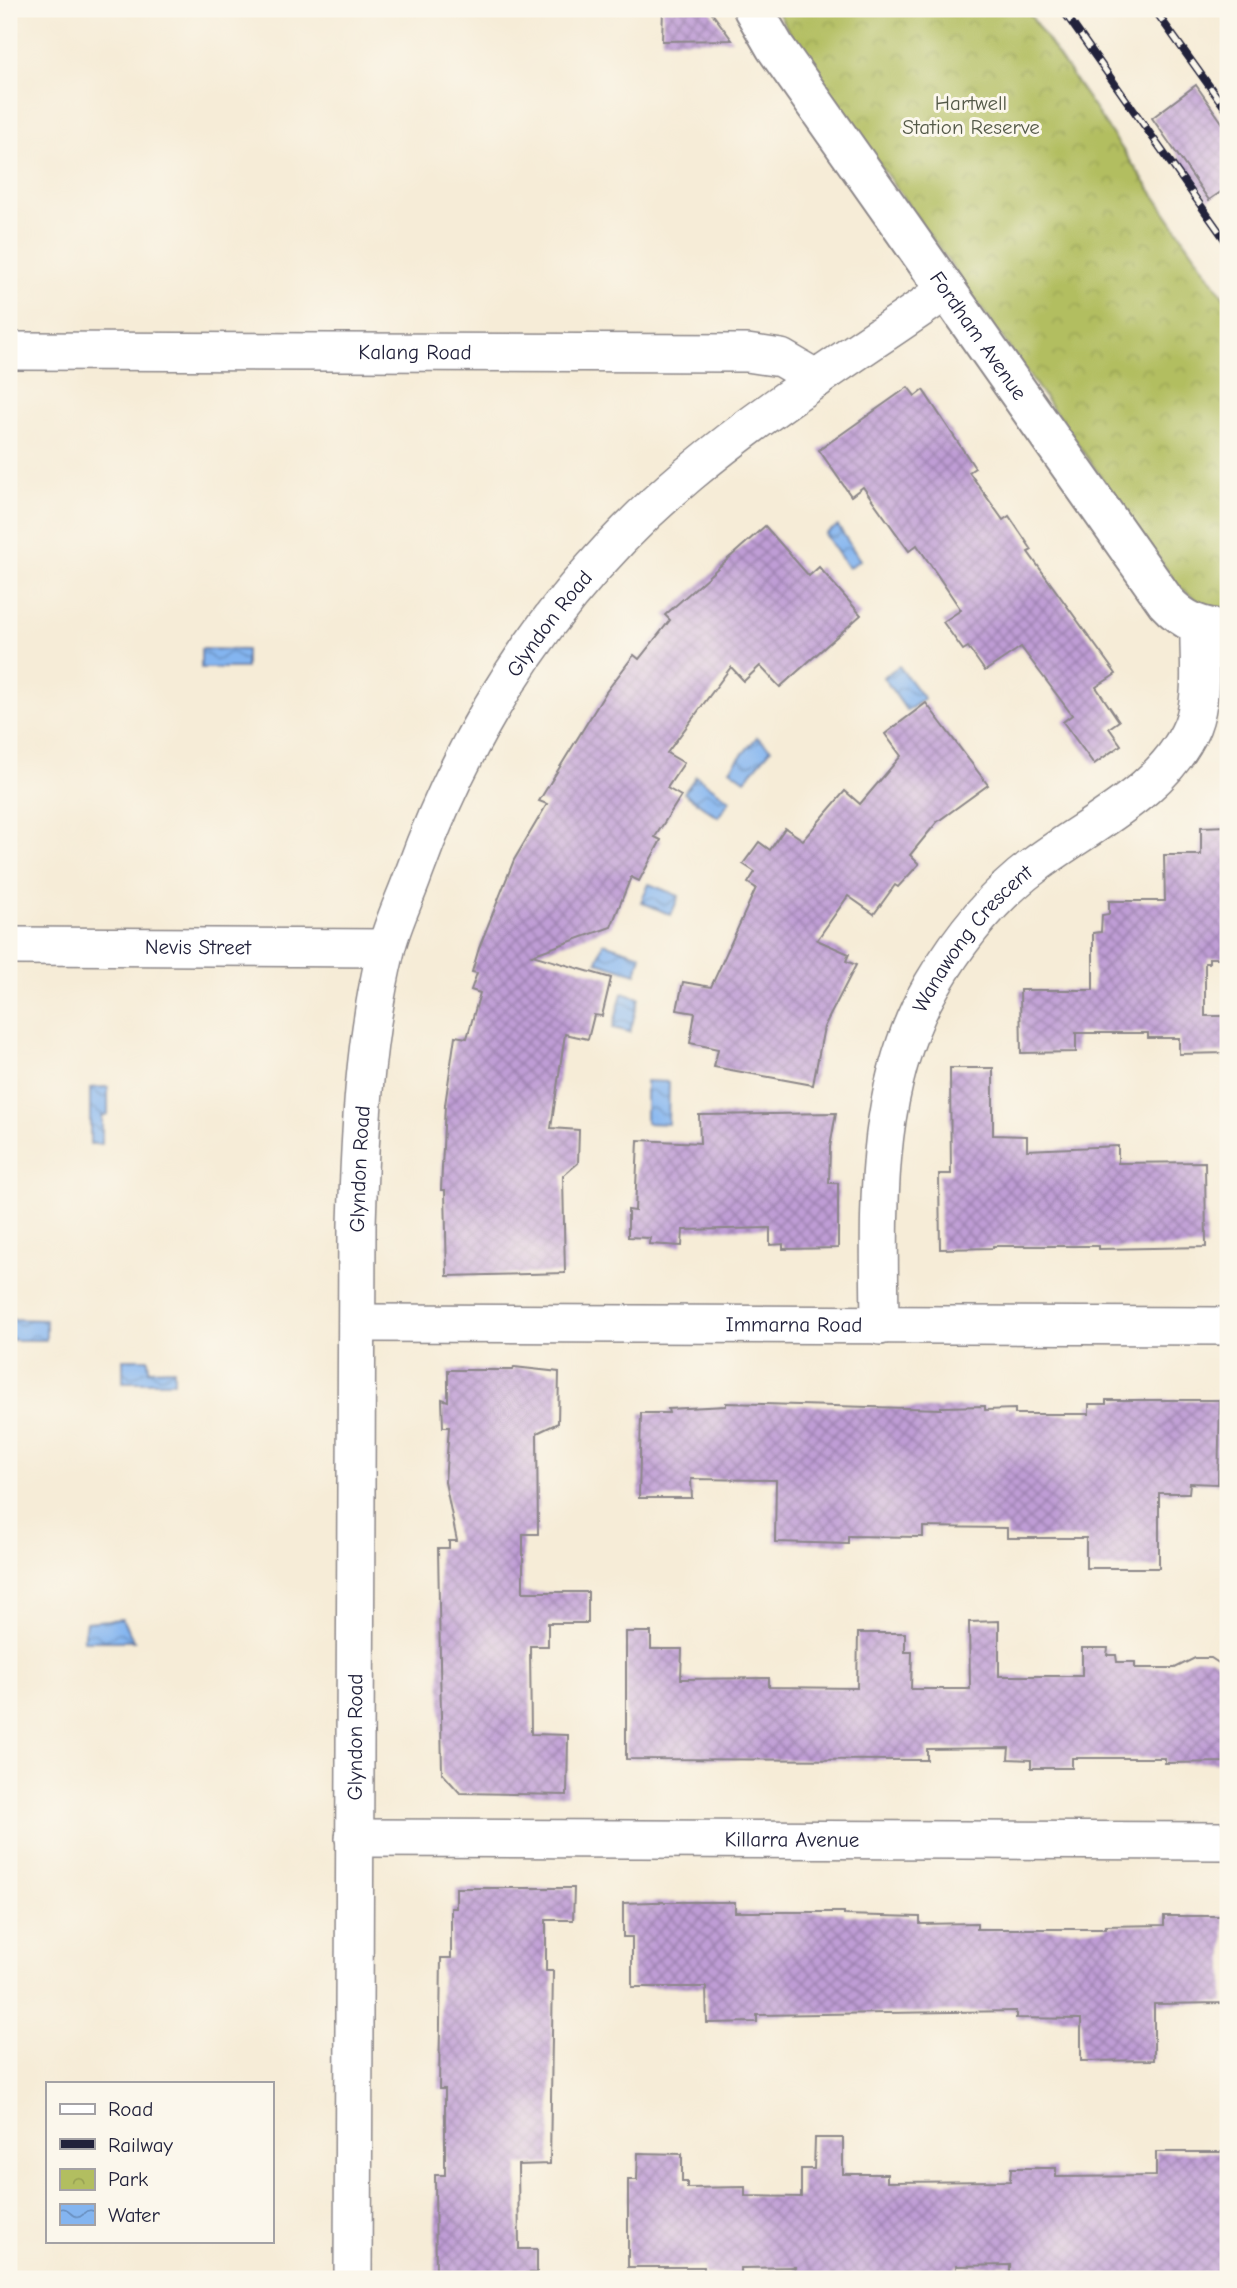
<svg xmlns="http://www.w3.org/2000/svg" width="1237" height="2288" viewBox="0 0 1237 2288" font-family="'Comic Neue',sans-serif">
	<style>
		.park { fill: url(#park-crowns); stroke: #6a704e; stroke-width: 2 }
		.water { fill: url(#water-waves); stroke: #536c96; stroke-width: 2 }
		.building { fill: url(#building-cross-hatch) }
		.lines { fill: none; stroke-linecap: round; stroke-linejoin: round }
		.street-casing { stroke: #8c8789; stroke-width: 40 }
		.secondary-casing { stroke: #8c8789; stroke-width: 42 }
		.street { stroke: #fff; stroke-width: 37 }
		.secondary { stroke: #fff; stroke-width: 38 }
		.rail-casing { stroke: #22223b; stroke-width: 8 }
		.rail { stroke: #fbf7ec; stroke-width: 5; stroke-dasharray: 16; stroke-linecap: butt }
		.labels { text-anchor: middle; stroke-width: 6; stroke-linejoin: round; paint-order: stroke }
		.park-label { font-size: 21px; fill: #545948; stroke: #fbf7ec }
		.street-label { font-size: 21px; fill: #22223b; stroke: #fbf7ec }
	</style>
	<defs>
		<pattern id="park-crowns" width="20" height="18" patternUnits="userSpaceOnUse" patternTransform="scale(1.75)"><rect width="20" height="18" fill="#b2be60"/><path d="M2 6a3 3 0 1 1 6 0M12 15a3 3 0 1 1 6 0" fill="none" stroke="#99a354"/></pattern>
		<pattern id="water-waves" width="16" height="10" patternUnits="userSpaceOnUse" patternTransform="scale(1.75)"><rect width="16" height="10" fill="#84b5f0"/><path d="M0 5q4-4 8 0t8 0" fill="none" stroke="#6c93c4"/></pattern>
		<pattern id="building-cross-hatch" width="8" height="8" patternUnits="userSpaceOnUse" patternTransform="scale(1.75)"><rect width="8" height="8" fill="#bf9dd5"/><path d="M0 0l8 8M0 8l8-8" fill="none" stroke="#9b80ae"/></pattern>
	</defs>
	<rect width="100%" height="100%" fill="#fbf7ec"/>
	<filter id="ink" filterUnits="userSpaceOnUse"><feTurbulence type="fractalNoise" baseFrequency=".0143" numOctaves="2"/><feDisplacementMap in="SourceGraphic" scale="14" xChannelSelector="R" yChannelSelector="G"/><feConvolveMatrix kernelMatrix="1 2 1 2 8 2 1 2 1" color-interpolation-filters="sRGB"/></filter>
	<filter id="wash" filterUnits="userSpaceOnUse"><feTurbulence type="fractalNoise" baseFrequency=".00686" numOctaves="4" result="noise"/><feDisplacementMap in="SourceGraphic" scale="28" xChannelSelector="R" yChannelSelector="G"/><feGaussianBlur stdDeviation="1.57" result="paint"/><feColorMatrix in="noise" values="0 0 0 0 0 0 0 0 0 0 0 0 0 0 0 0 0 1.4 0 .05"/><feComposite in="paint" operator="in"/></filter>
	<g filter="url(#wash)">
		<rect width="100%" height="100%" fill="#f6ecd7"/>
		<!-- park -->
		<polygon class="park" points="776,9 1026,9 1228,303 1228,611 1205,606 1179,587 802,55"/>
		<!-- water -->
		<g class="water">
			<polygon points="838,526 860,560 848,568 825,534"/>
			<polygon points="201,649 246,650 246,668 201,668"/>
			<polygon points="899,666 924,699 907,711 883,677"/>
			<polygon points="757,737 771,749 745,780 730,769"/>
			<polygon points="696,776 730,800 718,817 684,793"/>
			<polygon points="649,884 679,896 671,915 641,902"/>
			<polygon points="603,943 641,955 636,974 597,962"/>
			<polygon points="622,993 639,998 630,1032 613,1028"/>
			<polygon points="646,1081 669,1082 668,1124 646,1123"/>
			<polygon points="108,1087 108,1115 102,1116 102,1144 90,1144 90,1088"/>
			<polygon points="9,1319 46,1320 46,1340 9,1340"/>
			<polygon points="123,1359 148,1359 149,1370 174,1369 174,1382 123,1382"/>
			<polygon points="122,1619 134,1641 83,1641 86,1622"/>
		</g>
		<g id="blocks">
			<!-- building -->
			<g class="building">
				<polygon points="663,9 709,9 732,40 662,41"/>
				<polygon points="1196,85 1228,131 1228,187 1209,200 1152,118"/>
				<polygon points="908,387 915,396 923,390 975,468 969,472 1003,520 1009,516 1032,550 1028,552 1116,674 1096,687 1119,721 1109,728 1121,745 1094,764 1063,722 1072,715 1021,647 985,671 968,647 963,650 943,622 961,610 917,545 909,551 863,487 851,496 819,450"/>
				<polygon points="765,526 809,576 819,567 861,615 780,687 760,666 744,681 731,667 667,753 684,763 667,788 681,796 655,837 661,840 639,881 631,877 611,927 532,955 611,978 602,1016 594,1015 588,1039 565,1034 551,1128 579,1130 578,1163 563,1176 565,1273 447,1276 445,1190 441,1190 445,1105 455,1036 467,1038 480,993 471,990 477,973 472,972 479,948 514,860 547,804 539,801 606,692 634,655 639,659 670,620 665,615"/>
				<polygon points="926,703 988,785 937,822 910,855 919,864 898,887 895,885 874,914 848,896 817,940 849,954 846,961 856,965 824,1027 813,1085 714,1067 718,1049 690,1043 695,1013 677,1010 683,982 711,987 756,888 748,883 755,872 743,864 759,842 770,850 785,828 803,840 845,791 860,804 901,756 885,734"/>
				<polygon points="1228,826 1228,958 1209,958 1209,963 1205,963 1205,1016 1228,1016 1228,1053 1179,1054 1179,1038 1148,1038 1148,1033 1076,1033 1076,1052 1021,1053 1020,990 1093,990 1093,933 1101,932 1102,915 1109,914 1109,901 1165,901 1164,855 1201,855 1201,827"/>
				<polygon points="950,1068 993,1068 993,1135 1027,1136 1027,1150 1118,1146 1118,1163 1205,1162 1206,1247 1099,1249 1099,1246 993,1246 993,1248 940,1249 939,1174 951,1174"/>
				<polygon points="836,1113 830,1147 829,1183 838,1183 838,1248 783,1249 783,1244 770,1245 770,1228 683,1230 682,1246 649,1244 650,1238 628,1237 628,1210 635,1211 638,1140 700,1143 699,1115"/>
				<polygon points="514,1367 559,1372 558,1423 537,1433 538,1534 523,1534 523,1592 588,1592 588,1623 548,1623 548,1646 530,1646 531,1734 568,1735 567,1795 460,1793 442,1773 438,1548 449,1548 449,1541 457,1541 445,1482 449,1427 443,1427 442,1399 448,1401 448,1370 513,1370"/>
				<polygon points="1106,1400 1220,1400 1218,1484 1190,1483 1189,1493 1159,1493 1159,1568 1086,1568 1086,1538 1007,1538 1007,1528 923,1527 923,1537 848,1536 848,1544 775,1542 776,1480 691,1479 692,1498 639,1498 641,1413 669,1413 668,1409 726,1406 726,1403 941,1409 941,1407 985,1406 985,1410 1015,1409 1015,1414 1089,1414 1089,1404 1106,1404"/>
				<polygon points="999,1621 999,1676 1082,1676 1082,1648 1108,1648 1107,1655 1116,1655 1117,1662 1135,1662 1135,1668 1175,1668 1195,1658 1211,1658 1228,1669 1228,1762 1165,1763 1165,1758 1072,1758 1072,1768 1031,1768 1031,1760 1008,1759 1009,1748 927,1749 927,1760 626,1759 626,1632 651,1632 651,1649 682,1649 681,1679 769,1678 769,1687 857,1688 858,1633 905,1633 905,1652 912,1652 911,1689 970,1689 969,1622"/>
				<polygon points="456,1888 574,1888 573,1920 546,1920 546,1971 553,1971 550,2164 518,2165 519,2249 537,2249 537,2273 526,2273 526,2279 436,2279 435,2175 445,2175 445,2089 439,2089 441,1958 451,1958 451,1908 456,1908"/>
				<polygon points="654,1902 735,1902 735,1912 844,1912 844,1915 920,1917 920,1924 977,1923 977,1929 1105,1929 1105,1926 1164,1925 1164,1916 1224,1916 1224,2003 1154,2004 1154,2060 1081,2061 1081,2019 1016,2018 1016,2011 757,2015 757,2022 707,2023 706,1987 632,1987 632,1937 623,1937 623,1903"/>
				<polygon points="815,2138 843,2138 843,2174 887,2174 887,2182 1010,2181 1011,2168 1056,2168 1056,2177 1156,2176 1156,2152 1223,2152 1221,2276 1010,2276 1010,2265 956,2266 956,2275 924,2275 924,2279 855,2279 795,2278 795,2267 741,2268 741,2275 704,2275 704,2267 628,2267 628,2180 637,2180 638,2153 682,2154 682,2182 687,2182 687,2188 745,2187 745,2196 801,2197 801,2169 814,2169"/>
			</g>
		</g>
	</g>
	<g filter="url(#ink)">
		<use href="#blocks" fill-opacity="0" stroke="#8c8789" stroke-width="2"/>
		<g class="lines">
			<defs>
				<g id="street">
					<path id="s1" d="M9,351L747,353L781,358L817,379"/>
					<path id="s2" d="M9,946L386,948"/>
					<path id="s3" d="M358,1323L1228,1326"/>
					<path id="s4" d="M880,1326C879,1211 872,1088 932,985C959,939 993,896 1035,865C1089,824 1165,791 1192,726C1204,696 1198,658 1199,626"/>
					<path id="s5" d="M354,1838L1228,1841"/>
					<path id="s6" d="M353,2279L357,1224C360,1132 364,1040 386,950C392,924 405,899 414,873C471,715 561,582 689,474C770,406 861,350 947,290"/>
				</g>
				<g id="secondary">
					<path id="s7" d="M753,9L775,47L1166,602C1184,622 1202,628 1228,630"/>
				</g>
			</defs>
			<!-- street casing -->
			<use href="#street" class="street-casing"/>
			<!-- secondary casing -->
			<use href="#secondary" class="secondary-casing"/>
			<!-- street -->
			<use href="#street" class="street"/>
			<!-- secondary -->
			<use href="#secondary" class="secondary"/>
			<defs>
				<g id="rail">
					<polyline points="1062,9 1228,244"/>
					<polyline points="1154,9 1228,112"/>
				</g>
			</defs>
			<!-- rail casing -->
			<use href="#rail" class="rail-casing"/>
			<!-- rail -->
			<use href="#rail" class="rail"/>
		</g>
	</g>
	<g class="labels">
		<!-- park labels -->
		<g class="park-label">
			<text x="971" y="110">Hartwell<tspan x="971" dy="24">Station Reserve</tspan></text>
		</g>
		<!-- street labels -->
		<g class="street-label">
			<text dy="7" stroke="none"><textPath href="#s7" startOffset="397">Fordham Avenue</textPath></text>
			<text dy="7" stroke="none"><textPath href="#s1" startOffset="406">Kalang Road</textPath></text>
			<text dy="7" stroke="none"><textPath href="#s6" startOffset="1698">Glyndon Road</textPath></text>
			<text dy="7" stroke="none"><textPath href="#s4" startOffset="411">Wanawong Crescent</textPath></text>
			<text dy="7" stroke="none"><textPath href="#s2" startOffset="189">Nevis Street</textPath></text>
			<text dy="7" stroke="none"><textPath href="#s6" startOffset="1110">Glyndon Road</textPath></text>
			<text dy="7" stroke="none"><textPath href="#s3" startOffset="436">Immarna Road</textPath></text>
			<text dy="7" stroke="none"><textPath href="#s6" startOffset="542">Glyndon Road</textPath></text>
			<text dy="7" stroke="none"><textPath href="#s5" startOffset="438">Killarra Avenue</textPath></text>
		</g>
	</g>
	<!-- margin -->
	<rect width="1237" height="2288" fill="none" stroke="#fbf7ec" stroke-width="35"/>
	<!-- legend -->
	<rect x="46" y="2082" width="228" height="161" fill="#fbf7ec" stroke="#a4a2a5" stroke-width="2"/>
	<rect x="60" y="2104" width="35" height="10" fill="#ffffff" stroke="#a4a2a5" stroke-width="2"/>
	<text x="108" y="2116" font-size="21" fill="#22223b">Road</text>
	<rect x="60" y="2139" width="35" height="10" fill="#22223b" stroke="#a4a2a5" stroke-width="2"/>
	<text x="108" y="2152" font-size="21" fill="#22223b">Railway</text>
	<rect x="60" y="2169" width="35" height="21" fill="url(#park-crowns)" stroke="#a4a2a5" stroke-width="2"/>
	<text x="108" y="2186" font-size="21" fill="#22223b">Park</text>
	<rect x="60" y="2204" width="35" height="21" fill="url(#water-waves)" stroke="#a4a2a5" stroke-width="2"/>
	<text x="108" y="2222" font-size="21" fill="#22223b">Water</text>
</svg>
